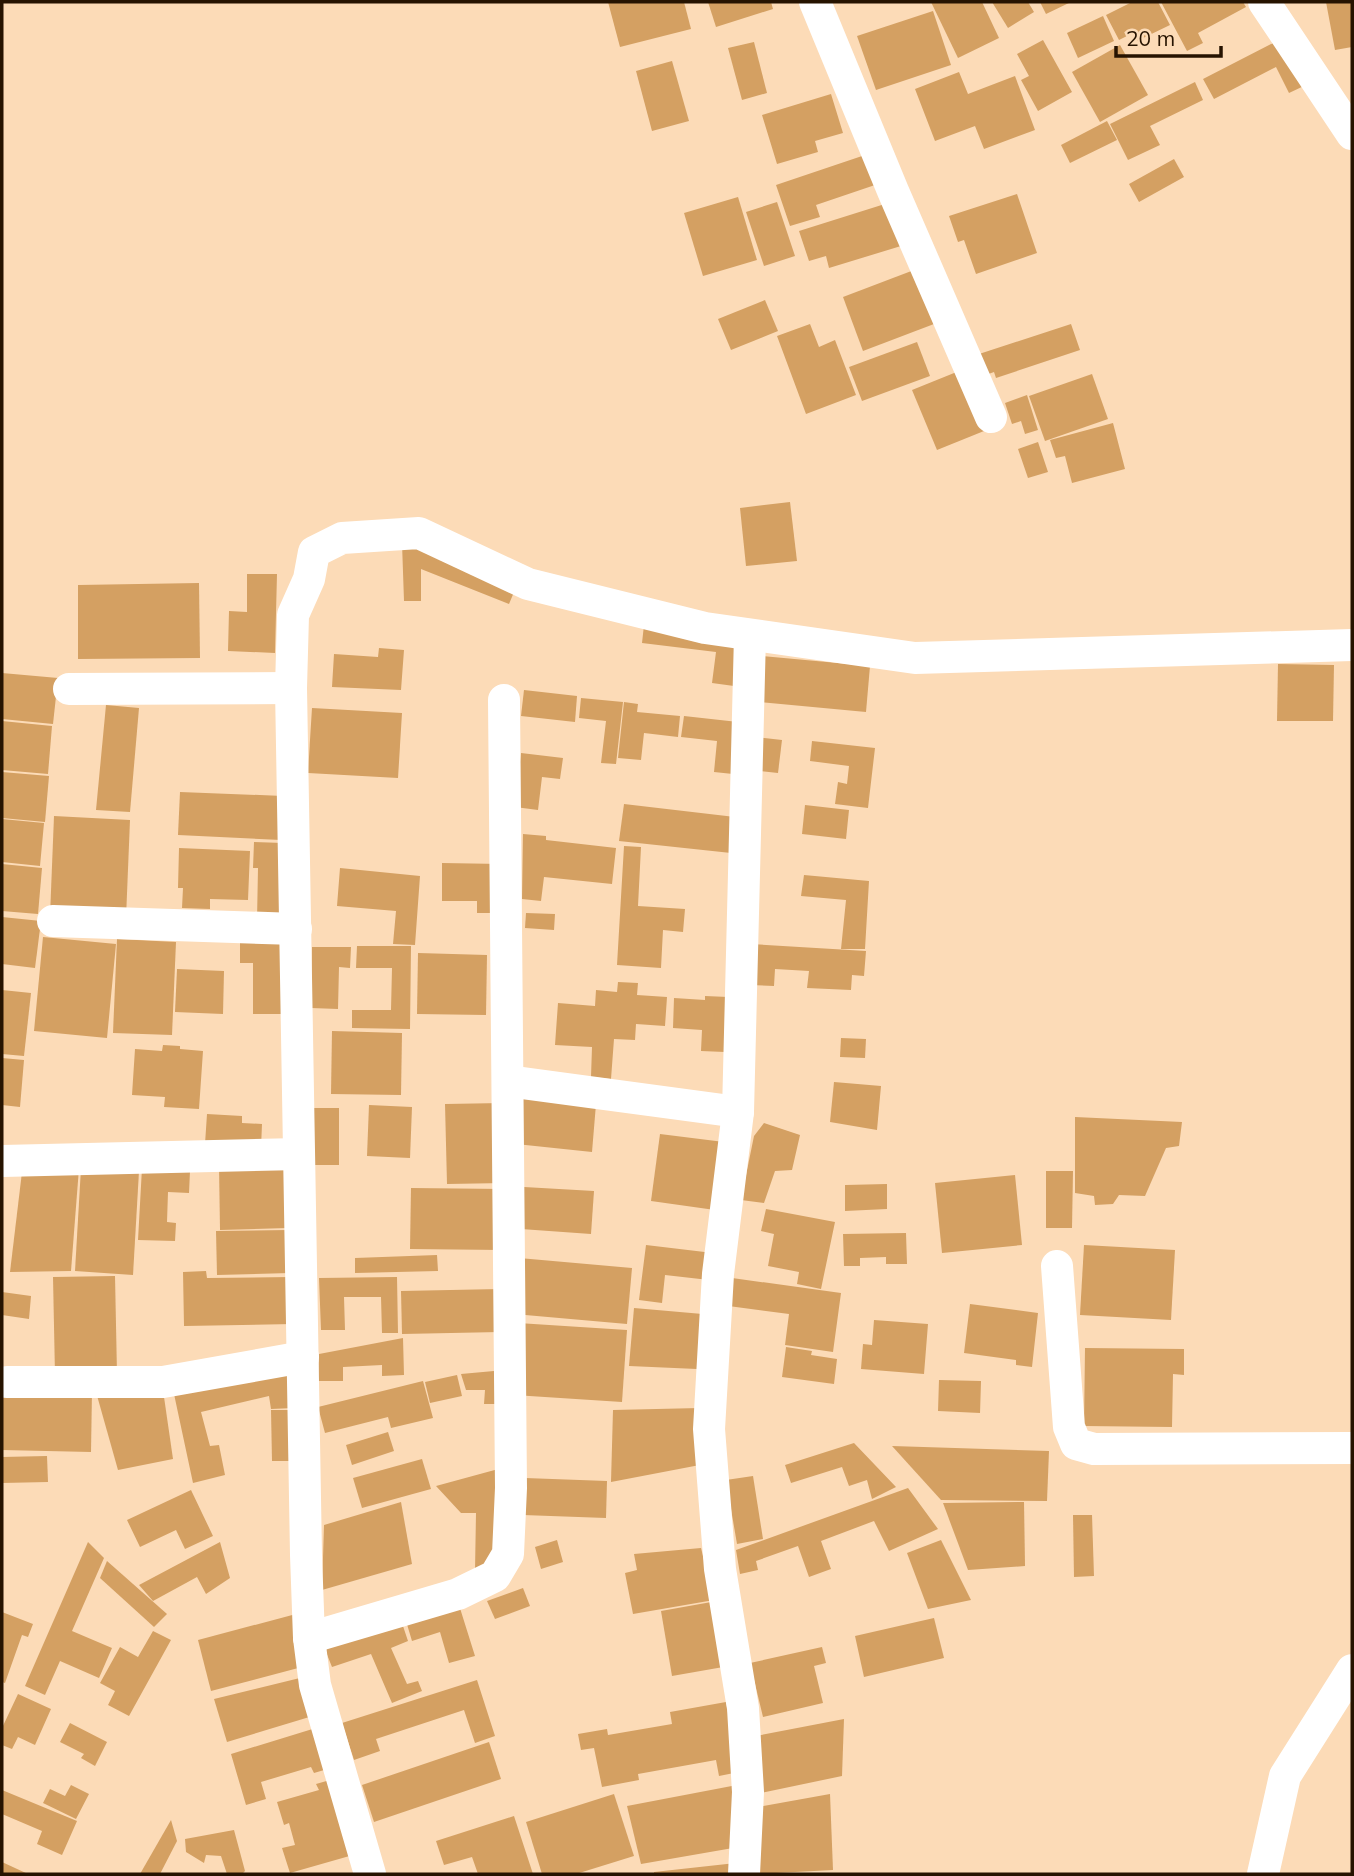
<svg xmlns="http://www.w3.org/2000/svg" width="1354" height="1876" viewBox="0 0 1354 1876" font-family="Mulish,sans-serif">
	<style>
		.building { fill: #d4a062 }
		.lines { fill: none; stroke-linecap: round; stroke-linejoin: round }
		.street { stroke: #fff; stroke-width: 32 }
	</style>
	<rect width="100%" height="100%" fill="#fcdbb7"/>
	<!-- building -->
	<g class="building">
		<polygon points="608,2 684,2 691,29 620,47"/>
		<polygon points="708,2 771,2 773,9 716,27"/>
		<polygon points="931,2 982,2 999,38 958,58"/>
		<polygon points="992,2 1028,2 1034,12 1008,28"/>
		<polygon points="1040,2 1071,2 1046,14"/>
		<polygon points="1132,2 1158,2 1170,25 1137,41 1133,33 1119,40 1106,15"/>
		<polygon points="1161,2 1243,2 1246,7 1198,33 1203,43 1187,51"/>
		<polygon points="1326,2 1352,2 1352,47 1335,50"/>
		<polygon points="933,11 951,65 876,90 857,36"/>
		<polygon points="1103,16 1114,41 1078,58 1067,33"/>
		<polygon points="1281,39 1306,85 1289,93 1276,67 1214,99 1203,79"/>
		<polygon points="1043,40 1072,92 1038,111 1021,80 1029,76 1017,54"/>
		<polygon points="754,42 767,93 742,100 728,48"/>
		<polygon points="1120,45 1148,95 1100,122 1072,72"/>
		<polygon points="672,61 689,121 652,131 636,71"/>
		<polygon points="959,72 968,94 1015,76 1035,130 984,149 975,126 935,141 915,89"/>
		<polygon points="1195,82 1203,100 1150,126 1160,145 1128,160 1110,124"/>
		<polygon points="831,94 843,133 815,141 818,152 777,164 762,115"/>
		<polygon points="1107,121 1117,140 1070,163 1061,145"/>
		<polygon points="865,155 875,185 816,205 820,217 790,226 776,185"/>
		<polygon points="1174,159 1184,177 1139,202 1129,184"/>
		<polygon points="1017,194 1037,253 976,274 964,240 958,242 949,216"/>
		<polygon points="738,197 757,260 703,276 684,213"/>
		<polygon points="777,202 795,256 764,266 746,212"/>
		<polygon points="888,203 901,246 829,268 826,256 809,261 799,231"/>
		<polygon points="914,270 934,324 863,351 843,297"/>
		<polygon points="765,300 778,331 731,350 718,319"/>
		<polygon points="810,324 819,347 835,340 856,395 806,414 777,336"/>
		<polygon points="1071,324 1080,350 996,378 994,372 983,376 976,355"/>
		<polygon points="917,342 930,376 862,401 849,367"/>
		<polygon points="959,371 984,431 937,450 912,390"/>
		<polygon points="1092,374 1108,419 1045,441 1029,396"/>
		<polygon points="1027,395 1038,430 1025,434 1021,421 1012,424 1005,403"/>
		<polygon points="1113,423 1125,469 1072,483 1065,456 1056,458 1050,440"/>
		<polygon points="1038,442 1048,472 1028,478 1018,449"/>
		<polygon points="790,502 797,561 746,566 740,508"/>
		<polygon points="402,543 517,585 509,604 421,569 421,601 404,601"/>
		<polygon points="247,574 277,574 275,653 228,651 229,611 247,612"/>
		<polygon points="199,583 200,658 78,659 78,585"/>
		<polygon points="644,625 740,637 734,686 712,683 716,652 642,643"/>
		<polygon points="379,648 404,650 401,690 332,687 334,654 378,657"/>
		<polygon points="761,656 870,666 866,712 758,702"/>
		<polygon points="1278,664 1334,665 1333,721 1277,721"/>
		<polygon points="2,673 58,678 53,724 2,719"/>
		<polygon points="524,690 577,696 575,722 521,716"/>
		<polygon points="581,698 623,702 616,764 601,763 606,721 579,718"/>
		<polygon points="624,702 638,704 637,712 680,716 678,737 644,733 641,760 618,758"/>
		<polygon points="106,705 139,708 130,812 96,810"/>
		<polygon points="312,708 402,713 398,778 308,773"/>
		<polygon points="684,716 738,722 733,774 714,772 717,741 681,737"/>
		<polygon points="2,721 52,726 48,774 2,770"/>
		<polygon points="755,737 782,740 778,773 751,770"/>
		<polygon points="812,741 875,748 868,808 835,804 838,782 847,784 849,766 810,761"/>
		<polygon points="521,753 563,758 560,779 542,777 538,810 515,807"/>
		<polygon points="2,772 49,776 45,822 2,818"/>
		<polygon points="180,792 283,796 281,840 178,835"/>
		<polygon points="624,804 735,817 731,853 619,841"/>
		<polygon points="805,805 849,810 846,839 802,834"/>
		<polygon points="54,816 130,820 126,918 50,916"/>
		<polygon points="2,819 44,823 40,866 2,862"/>
		<polygon points="523,834 546,836 546,840 616,848 612,884 544,877 541,901 522,899"/>
		<polygon points="254,842 283,843 281,920 257,920 258,868 253,868"/>
		<polygon points="624,846 641,847 638,906 685,909 683,932 663,930 661,968 617,965"/>
		<polygon points="179,848 250,851 248,900 210,899 210,909 182,908 183,888 178,888"/>
		<polygon points="442,863 502,864 501,913 477,913 477,901 442,901"/>
		<polygon points="2,864 42,868 38,914 2,911"/>
		<polygon points="340,868 420,876 415,945 393,944 396,911 337,906"/>
		<polygon points="804,875 869,881 865,949 841,949 846,900 801,896"/>
		<polygon points="526,913 555,914 554,930 525,928"/>
		<polygon points="2,917 41,921 35,968 2,964"/>
		<polygon points="240,936 290,937 289,1014 253,1014 253,963 240,963"/>
		<polygon points="43,937 116,944 107,1038 34,1031"/>
		<polygon points="117,939 176,942 172,1035 113,1033"/>
		<polygon points="751,944 866,951 864,976 852,975 851,990 807,988 809,971 775,969 774,986 749,985"/>
		<polygon points="357,946 411,946 410,1029 352,1028 352,1010 391,1010 392,968 356,968"/>
		<polygon points="312,947 351,947 350,968 339,967 338,1009 311,1008"/>
		<polygon points="418,953 487,955 486,1015 417,1014"/>
		<polygon points="177,969 224,971 223,1014 175,1012"/>
		<polygon points="618,982 638,983 637,995 667,997 665,1026 636,1024 635,1040 614,1039 611,1079 591,1077 592,1047 555,1045 558,1003 595,1006 596,990 617,992"/>
		<polygon points="2,990 31,993 24,1056 2,1054"/>
		<polygon points="705,996 728,997 725,1052 701,1051 702,1030 673,1028 674,998 705,1000"/>
		<polygon points="332,1031 402,1033 401,1095 331,1094"/>
		<polygon points="841,1038 866,1039 865,1058 840,1057"/>
		<polygon points="163,1045 180,1046 180,1049 203,1051 199,1109 164,1107 165,1097 132,1095 135,1049 162,1051"/>
		<polygon points="2,1058 24,1060 20,1107 2,1105"/>
		<polygon points="834,1082 881,1086 877,1130 830,1122"/>
		<polygon points="520,1098 596,1104 592,1152 516,1144"/>
		<polygon points="503,1103 505,1183 447,1184 445,1104"/>
		<polygon points="369,1105 412,1107 410,1158 367,1156"/>
		<rect x="314" y="1108" width="25" height="57"/>
		<polygon points="207,1114 242,1116 242,1123 262,1124 261,1148 205,1144"/>
		<polygon points="1075,1117 1182,1122 1179,1146 1166,1148 1145,1196 1119,1195 1113,1204 1095,1205 1094,1196 1075,1193"/>
		<polygon points="764,1123 800,1135 792,1170 775,1171 764,1203 741,1200 754,1136"/>
		<polygon points="660,1134 724,1142 715,1210 651,1201"/>
		<polygon points="286,1165 287,1228 220,1230 219,1166"/>
		<polygon points="79,1168 71,1271 10,1272 22,1172"/>
		<polygon points="81,1168 139,1171 133,1275 75,1271"/>
		<polygon points="142,1168 190,1171 189,1193 168,1192 167,1222 176,1223 175,1241 138,1240"/>
		<polygon points="1046,1171 1073,1171 1072,1228 1046,1228"/>
		<polygon points="1015,1175 1022,1245 942,1253 935,1183"/>
		<polygon points="887,1184 887,1209 845,1211 845,1185"/>
		<polygon points="524,1187 594,1191 591,1234 521,1229"/>
		<polygon points="411,1188 503,1189 502,1250 410,1249"/>
		<polygon points="766,1209 835,1222 821,1289 797,1284 799,1272 768,1266 774,1234 761,1231"/>
		<polygon points="289,1230 290,1273 217,1275 216,1231"/>
		<polygon points="906,1233 907,1264 886,1264 886,1257 860,1258 860,1266 844,1266 843,1234"/>
		<polygon points="646,1245 713,1253 709,1280 665,1275 662,1303 639,1300"/>
		<polygon points="1084,1245 1175,1250 1171,1320 1080,1315"/>
		<polygon points="437,1255 438,1271 355,1273 355,1258"/>
		<polygon points="519,1258 632,1268 627,1324 514,1314"/>
		<polygon points="206,1271 207,1278 292,1277 293,1324 184,1326 183,1272"/>
		<polygon points="115,1276 117,1374 55,1375 53,1277"/>
		<polygon points="397,1277 398,1333 382,1333 381,1297 344,1297 345,1330 321,1330 319,1278"/>
		<polygon points="725,1277 841,1293 833,1352 785,1345 789,1314 721,1305"/>
		<polygon points="500,1289 500,1332 402,1334 401,1291"/>
		<polygon points="2,1292 31,1296 29,1319 2,1315"/>
		<polygon points="970,1304 1038,1313 1032,1367 1016,1365 1016,1360 964,1353"/>
		<polygon points="634,1308 714,1315 710,1357 697,1369 629,1366"/>
		<polygon points="874,1320 928,1324 924,1374 861,1369 863,1344 872,1345"/>
		<polygon points="518,1323 627,1330 622,1402 514,1395"/>
		<polygon points="403,1338 404,1375 382,1376 382,1365 343,1367 343,1381 318,1381 319,1354"/>
		<polygon points="786,1347 812,1351 811,1355 837,1359 834,1384 782,1377"/>
		<polygon points="1085,1348 1184,1349 1184,1375 1173,1374 1172,1427 1084,1426"/>
		<polygon points="505,1370 502,1404 484,1404 485,1390 466,1390 461,1374"/>
		<polygon points="293,1371 293,1408 271,1409 269,1396 201,1412 210,1446 219,1445 225,1475 193,1483 174,1394"/>
		<polygon points="457,1375 462,1396 430,1403 425,1382"/>
		<polygon points="939,1380 981,1381 980,1413 938,1411"/>
		<polygon points="423,1381 433,1418 391,1428 388,1417 325,1433 318,1407"/>
		<polygon points="2,1389 92,1391 91,1452 2,1450"/>
		<polygon points="96,1392 164,1397 173,1459 118,1470"/>
		<polygon points="700,1408 705,1464 611,1482 613,1410"/>
		<polygon points="271,1410 293,1410 293,1461 272,1461"/>
		<polygon points="388,1432 394,1451 352,1465 346,1445"/>
		<polygon points="854,1443 896,1487 872,1499 867,1480 849,1486 842,1467 791,1483 785,1465"/>
		<polygon points="892,1446 1049,1451 1047,1501 941,1500"/>
		<polygon points="47,1456 48,1482 2,1483 2,1457"/>
		<polygon points="422,1459 431,1489 362,1508 353,1478"/>
		<polygon points="502,1468 503,1556 475,1571 476,1513 461,1513 436,1486"/>
		<polygon points="753,1476 763,1539 737,1544 726,1480"/>
		<polygon points="525,1478 607,1481 606,1518 523,1515"/>
		<polygon points="908,1488 938,1529 889,1551 874,1521 821,1541 831,1569 809,1577 798,1546 756,1561 758,1570 740,1574 736,1550"/>
		<polygon points="191,1490 213,1536 185,1549 176,1530 140,1547 127,1520"/>
		<polygon points="401,1502 412,1564 322,1590 324,1525"/>
		<polygon points="1024,1502 1025,1566 968,1570 943,1503"/>
		<polygon points="1073,1515 1092,1515 1094,1576 1074,1577"/>
		<polygon points="557,1540 563,1562 541,1569 535,1547"/>
		<polygon points="941,1540 971,1600 928,1609 907,1553"/>
		<polygon points="88,1542 104,1558 72,1631 112,1648 99,1678 60,1661 45,1695 25,1686"/>
		<polygon points="220,1542 230,1578 206,1594 197,1577 153,1601 139,1585"/>
		<polygon points="701,1548 714,1600 633,1614 625,1573 637,1570 634,1554"/>
		<polygon points="107,1561 167,1614 154,1627 100,1578"/>
		<polygon points="523,1588 530,1606 495,1619 487,1601"/>
		<polygon points="717,1601 729,1666 672,1676 661,1611"/>
		<polygon points="459,1605 475,1656 449,1663 440,1632 412,1641 406,1621"/>
		<polygon points="2,1612 33,1624 28,1637 22,1635 5,1683 2,1682"/>
		<polygon points="296,1614 302,1667 211,1691 198,1640"/>
		<polygon points="934,1618 944,1658 864,1677 855,1636"/>
		<polygon points="402,1623 408,1641 391,1648 407,1684 418,1681 422,1691 392,1703 371,1654 332,1667 324,1647"/>
		<polygon points="153,1631 171,1640 129,1716 108,1705 115,1691 100,1683 120,1647 138,1657"/>
		<polygon points="822,1647 826,1663 814,1666 823,1703 763,1717 750,1663"/>
		<polygon points="304,1677 316,1715 227,1742 214,1699"/>
		<polygon points="477,1680 495,1736 475,1743 464,1710 376,1739 380,1751 354,1760 342,1723"/>
		<polygon points="18,1694 51,1709 35,1745 18,1737 12,1749 2,1745 2,1728"/>
		<polygon points="726,1702 739,1772 719,1776 716,1760 638,1774 639,1780 602,1787 594,1748 581,1750 578,1734 607,1729 608,1735 672,1724 670,1712"/>
		<polygon points="844,1719 842,1776 761,1793 756,1736"/>
		<polygon points="70,1723 107,1742 95,1766 81,1758 84,1754 60,1742"/>
		<polygon points="319,1727 331,1768 314,1773 311,1767 261,1782 266,1799 246,1805 231,1754"/>
		<polygon points="489,1742 501,1779 374,1822 362,1785"/>
		<polygon points="330,1780 353,1855 290,1873 282,1848 295,1845 289,1823 284,1825 277,1802 319,1790 316,1784"/>
		<polygon points="71,1785 89,1794 76,1819 43,1803 50,1789 65,1796"/>
		<polygon points="737,1785 733,1848 641,1864 627,1806"/>
		<polygon points="2,1790 77,1821 62,1855 37,1844 42,1831 2,1814"/>
		<polygon points="614,1794 634,1856 576,1874 542,1874 526,1822"/>
		<polygon points="830,1794 833,1870 756,1874 758,1807"/>
		<polygon points="514,1816 533,1874 478,1874 472,1857 444,1865 436,1841"/>
		<polygon points="171,1820 177,1841 160,1874 140,1874"/>
		<polygon points="234,1830 245,1871 242,1874 227,1874 221,1856 206,1855 204,1863 186,1852 185,1839"/>
		<polygon points="2,1862 28,1874 2,1874"/>
		<polygon points="736,1863 734,1874 654,1874 654,1872"/>
	</g>
	<g class="lines">
		<!-- street -->
		<g class="street">
			<polyline points="815,2 893,191 991,417"/>
			<polyline points="1264,2 1352,134"/>
			<polyline points="69,689 291,688"/>
			<polyline points="53,921 296,929"/>
			<polyline points="508,1081 738,1112"/>
			<polyline points="2,1161 299,1154"/>
			<polyline points="1057,1266 1069,1427 1076,1444 1094,1449 1352,1448"/>
			<polyline points="7,1382 163,1382 303,1357"/>
			<polyline points="309,1638 458,1594 495,1576 508,1554 511,1488 504,700"/>
			<polyline points="370,1874 315,1685 309,1638 306,1555 291,688 293,615 309,579 314,552 342,538 419,533 528,584 705,628 915,658 1352,645"/>
			<polyline points="744,1874 748,1792 743,1708 720,1569 709,1429 718,1274 738,1112 750,635"/>
			<polyline points="1263,1874 1285,1776 1352,1670"/>
		</g>
	</g>
	<!-- border -->
	<rect width="1354" height="1876" fill="none" stroke="#261300" stroke-width="7"/>
	<!-- scale -->
	<path d="M1116 46v10h105v-10" fill="none" stroke="#261300" stroke-width="3.5"/>
	<text x="1126" y="46" font-size="21" fill="#261300" stroke="#fcdbb7" stroke-width="5" paint-order="stroke">20 m</text>
</svg>
